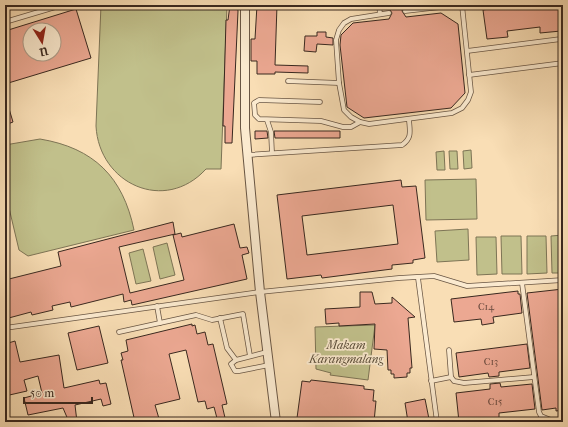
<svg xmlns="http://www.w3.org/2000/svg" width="568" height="427" viewBox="0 0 568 427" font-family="'IM FELL French Canon',serif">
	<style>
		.green { fill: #c1c08b; stroke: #7d7455 }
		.building { fill: #eca892; stroke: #39281f; fill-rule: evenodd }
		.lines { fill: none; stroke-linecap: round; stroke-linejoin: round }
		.lane-casing { stroke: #695644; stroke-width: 5.5 }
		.street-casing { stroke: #695644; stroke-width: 10 }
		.lane { stroke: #fbeacf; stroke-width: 4 }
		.street { stroke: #fbeacf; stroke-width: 8 }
		.labels { text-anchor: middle; stroke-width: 3.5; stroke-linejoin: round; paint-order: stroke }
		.number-label { font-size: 10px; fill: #66483c }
		.park-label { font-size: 12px; font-style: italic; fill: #5b4e3a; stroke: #fbeacf }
	</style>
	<rect width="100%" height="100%" fill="#f9deb5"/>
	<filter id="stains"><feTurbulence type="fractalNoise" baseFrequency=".005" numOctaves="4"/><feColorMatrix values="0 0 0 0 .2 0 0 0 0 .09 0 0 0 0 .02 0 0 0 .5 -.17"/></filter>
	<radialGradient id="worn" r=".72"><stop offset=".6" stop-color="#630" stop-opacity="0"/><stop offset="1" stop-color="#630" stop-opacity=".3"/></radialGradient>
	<!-- green -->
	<g class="green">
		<path d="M101,5H227L221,169H206C165,214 99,184 96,126Z"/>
		<path d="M40,139C94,148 123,177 134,230L28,256L19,250L5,191V145Z"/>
		<polygon points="471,150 472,168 464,169 463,151"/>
		<polygon points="444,151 445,170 437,170 436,152"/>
		<polygon points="449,151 457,151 458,169 450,169"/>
		<polygon points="476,179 477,219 426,220 425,180"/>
		<polygon points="468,229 469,260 437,262 435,231"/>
		<polygon points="563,235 563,273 552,273 551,236"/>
		<polygon points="501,236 521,236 522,274 502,274"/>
		<polygon points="527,236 546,236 547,273 527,274"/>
		<polygon points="476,237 496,237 497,274 477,275"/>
		<polygon points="167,243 175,275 160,279 153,247"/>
		<polygon points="143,249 151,281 136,284 129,253"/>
		<polygon points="375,325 368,380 330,375 331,373 316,369 315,327"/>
	</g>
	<!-- building -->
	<g class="building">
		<polygon points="230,5 237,5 238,11 232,143 225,143 225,126 223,126 226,20 228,20"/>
		<polygon points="257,5 277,5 275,65 308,66 308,73 275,72 275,74 257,74 257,61 251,61 251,39 255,39"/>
		<polygon points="404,5 402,11 406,17 441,13 458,24 465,93 451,108 364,118 347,107 340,45 341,35 353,23 389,19 392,13 388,7"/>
		<polygon points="514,5 563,5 561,31 540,33 540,27 507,31 508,37 487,39 483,10"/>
		<path d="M76,9L91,58L5,84V31ZM30,30H54V54H30Z"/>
		<polygon points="317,32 326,32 326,37 333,38 333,45 317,44 316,52 304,51 305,36 317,36"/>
		<polygon points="5,102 7,102 13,122 5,125"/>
		<polygon points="255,131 267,131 268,138 255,139"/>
		<polygon points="274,131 340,131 340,138 275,138"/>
		<path d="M401,180L402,187L416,186L425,258L413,260V263L392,265V269L322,278L321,275L287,279L277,195ZM393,205L398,244L307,255L302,216Z"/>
		<polygon points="173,222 175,234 119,247 130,293 184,280 173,235 181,233 182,237 234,224 240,248 247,247 249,253 242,255 247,279 132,305 131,300 124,302 123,294 71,307 70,302 52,306 53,310 32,315 31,312 5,319 5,280 61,266 58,252"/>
		<polygon points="563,289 563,410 556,411 556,408 542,410 527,293"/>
		<polygon points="518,291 518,294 520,294 522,313 493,317 494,323 482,325 481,319 454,322 451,299"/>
		<polygon points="360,292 372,292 375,304 392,303 392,297 415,317 408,318 412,368 410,368 410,373 407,373 407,377 394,378 394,374 391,374 391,370 388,370 387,350 374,349 375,324 339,326 339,323 326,324 325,309 360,307"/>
		<polygon points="192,324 192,326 195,325 197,334 205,332 208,345 213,344 227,404 222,405 226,422 218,422 214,407 207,409 205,401 198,402 186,350 169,354 180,399 155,405 160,422 135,422 121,360 123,360 121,353 128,351 126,340"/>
		<polygon points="99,326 108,363 77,370 68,333"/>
		<polygon points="15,341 20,362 59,355 64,388 99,380 100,384 106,383 111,404 103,406 101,399 75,405 77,422 69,422 63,408 28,415 24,398 42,393 38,376 24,380 27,391 5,396 5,344"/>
		<polygon points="527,344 530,368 499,372 499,376 489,377 488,373 459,377 456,353"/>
		<polygon points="311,380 364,386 364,389 374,390 373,401 376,401 374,422 314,422 297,418 302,381 310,382"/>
		<polygon points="500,383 501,387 532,384 535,409 499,413 499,422 459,422 456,393 490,389 490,384"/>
		<polygon points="425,399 429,419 423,420 424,422 408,422 405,403"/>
	</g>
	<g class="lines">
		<defs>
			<g id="lane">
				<polyline points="379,5 380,14"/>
				<polyline points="405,11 458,5"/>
				<polyline points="389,13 351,19 344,23 339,30 336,40 339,83 344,110 351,117 360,122 369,124 452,113 462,108 468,100 471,92 462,5"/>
				<polyline points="5,22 62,5"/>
				<polyline points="467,51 561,39 563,57"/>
				<polyline points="469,75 563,63"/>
				<polyline points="288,81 339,83"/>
				<polyline points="320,102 259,100 254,103 255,115 259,119 321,121 343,127 351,127 360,122"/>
				<polyline points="267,120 271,132 272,153"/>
				<path d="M248,155L402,145C412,138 410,132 409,120"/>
				<polyline points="418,278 437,422"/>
				<polyline points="522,283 539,412 541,416 556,422"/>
				<polyline points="157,306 160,323"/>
				<polyline points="220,318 227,348 236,360"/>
				<polyline points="5,328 260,292 399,278 434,276 467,286 563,280"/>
				<polyline points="119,332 196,315 212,320 243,314 250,356"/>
				<polyline points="449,350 451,377 454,381 464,383 534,377"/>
				<polyline points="267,352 236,360 231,364 235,371 239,371 269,365"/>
				<polyline points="431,381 451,377"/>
			</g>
			<polyline id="street" points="245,5 245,128 260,292 276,422"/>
		</defs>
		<!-- lane casing -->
		<use href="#lane" class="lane-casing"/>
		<!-- street casing -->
		<use href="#street" class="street-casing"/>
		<!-- lane -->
		<use href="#lane" class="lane"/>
		<!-- street -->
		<use href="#street" class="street"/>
	</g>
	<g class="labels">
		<!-- number labels -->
		<g class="number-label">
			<text x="486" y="310">C14</text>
			<text x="491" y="365">C13</text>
			<text x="495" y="405">C15</text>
		</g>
		<!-- park labels -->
		<g class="park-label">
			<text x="346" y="349">Makam<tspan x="346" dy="14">Karangmalang</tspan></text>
		</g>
	</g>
	<!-- margin -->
	<rect width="568" height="427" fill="none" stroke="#f9deb5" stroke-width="20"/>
	<rect x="6" y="6" width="556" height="415" fill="none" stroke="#39281f" stroke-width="2"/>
	<rect x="10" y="10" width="548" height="407" fill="none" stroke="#39281f"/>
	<!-- north arrow -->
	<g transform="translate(42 42) rotate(169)"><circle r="19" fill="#fbeacf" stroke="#ad9c89"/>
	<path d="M0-3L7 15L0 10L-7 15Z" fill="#8f2418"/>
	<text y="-6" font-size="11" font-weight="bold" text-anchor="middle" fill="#39281f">U</text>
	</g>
	<!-- scale -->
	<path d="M24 397v6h68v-6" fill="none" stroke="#39281f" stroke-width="2"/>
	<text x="30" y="397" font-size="12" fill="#39281f" stroke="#fbeacf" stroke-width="3" paint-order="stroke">50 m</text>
	<rect width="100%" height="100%" filter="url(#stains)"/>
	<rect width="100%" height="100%" fill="url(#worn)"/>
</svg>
